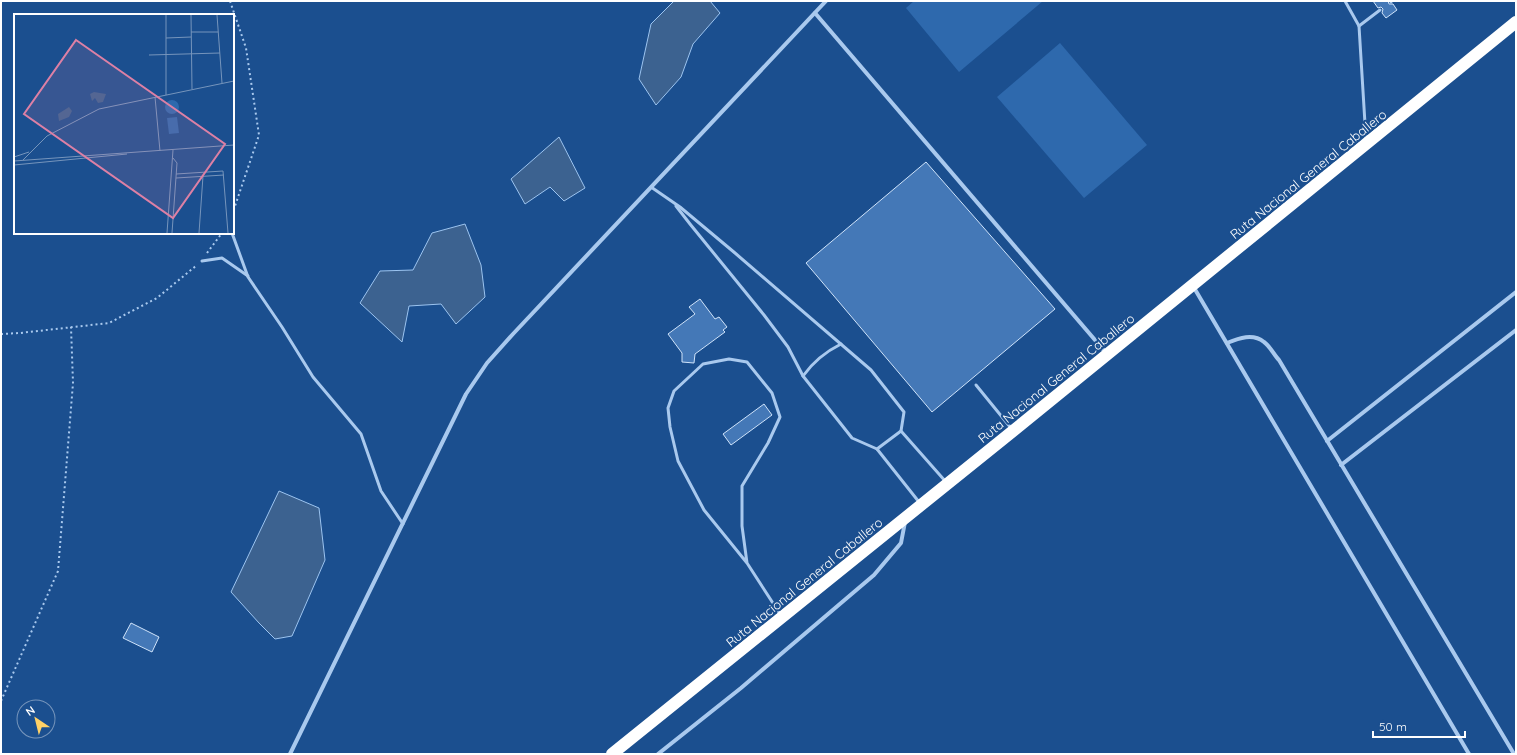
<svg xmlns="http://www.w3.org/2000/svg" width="1517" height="755" viewBox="0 0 1517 755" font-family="Quicksand,sans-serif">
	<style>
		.green { fill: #2e69ad }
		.water { fill: #3c6290; stroke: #9cc4f0 }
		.building { fill: #4478b7; stroke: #cfe3fa }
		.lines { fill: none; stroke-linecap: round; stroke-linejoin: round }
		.path { stroke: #a9c9ee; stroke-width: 2; stroke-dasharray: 2 3; stroke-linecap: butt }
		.lane { stroke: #a9c9ee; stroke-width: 3 }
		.street { stroke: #a9c9ee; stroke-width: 4 }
		.highway { stroke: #fff; stroke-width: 12 }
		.labels { text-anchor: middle; stroke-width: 4; stroke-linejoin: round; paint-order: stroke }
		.street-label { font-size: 13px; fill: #fff; stroke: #1b4f8f }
		.inset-road { fill: none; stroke: #7695bc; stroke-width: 1 }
		.view { fill: #dd80a5; fill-opacity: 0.15; stroke: #dd80a5; stroke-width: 2 }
		.inset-edge { fill: none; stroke: #fff; stroke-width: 2 }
	</style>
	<rect width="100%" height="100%" fill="#1b4f8f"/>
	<!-- green -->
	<g class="green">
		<polygon points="914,1 1043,1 959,72 906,8"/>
		<polygon points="1060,43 1147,145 1084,198 997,97"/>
	</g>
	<!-- water -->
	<g class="water">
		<polygon points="674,1 710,1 720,13 693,44 681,77 656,105 639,79 651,24"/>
		<polygon points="559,137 585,188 564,201 550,187 525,204 511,179"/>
		<polygon points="465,224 481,265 485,297 456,324 441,304 409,306 402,342 360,303 380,271 413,270 432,233"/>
		<polygon points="279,491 319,508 325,560 292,636 275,639 259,623 231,592"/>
	</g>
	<!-- building -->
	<g class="building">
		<polygon points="1373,1 1388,1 1389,4 1393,4 1397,10 1386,18 1382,13 1383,9 1381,7 1378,8"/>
		<polygon points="926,162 1055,309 932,412 806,263"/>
		<polygon points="700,299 715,319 719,317 727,327 723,330 725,332 695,354 694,363 682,362 682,353 668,334 695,314 689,307"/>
		<polygon points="764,404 772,415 731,445 723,434"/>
		<polygon points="131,623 159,637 152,652 123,638"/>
	</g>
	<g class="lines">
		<!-- path -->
		<g class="path">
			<polyline points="230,1 246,48 259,135 233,212"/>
			<polyline points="207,253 222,233"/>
			<polyline points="1,334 20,333 109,323 157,298 197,265"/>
			<polyline points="1,701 58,571 73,383 71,327"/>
		</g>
		<!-- lane -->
		<g class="lane">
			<polyline points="1345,1 1359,26"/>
			<polyline points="1391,2 1391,1"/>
			<polyline points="1366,140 1359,26 1380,10"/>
			<polyline points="651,187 680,207 735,253 871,370 904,412 901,431 946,482"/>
			<polyline points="676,206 690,224 764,315 788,347 803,376 852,438 877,449 919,502"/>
			<polyline points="232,233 248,277 282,327 313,377 361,434 381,491 403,524"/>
			<polyline points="202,261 222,258 248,276"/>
			<path d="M803,376C813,362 825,352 841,344"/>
			<polyline points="976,385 1011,428"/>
			<polyline points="877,449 901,431"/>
			<polyline points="747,563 704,510 678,461 670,427 668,408 674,391 703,364 729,359 747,362 772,393 780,417 768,443 742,486 742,526 747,563 780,614"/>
		</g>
		<!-- street -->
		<g class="street">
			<polyline points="815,13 1107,354"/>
			<polyline points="1193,286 1469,754"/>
			<path d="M1227,343C1239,338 1253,333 1264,342C1270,346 1274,355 1279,360L1514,754"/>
			<polyline points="1327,441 1516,292"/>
			<polyline points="1341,465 1516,330"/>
			<polyline points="290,754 466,394 487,363 513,334 826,1"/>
			<polyline points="658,754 741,688 874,575 901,543 905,522"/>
		</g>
		<!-- highway -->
		<polyline class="highway" points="612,754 1013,431 1516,22"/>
	</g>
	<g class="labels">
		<!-- street labels -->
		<g class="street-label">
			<text transform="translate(1308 174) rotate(-39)" y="5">Ruta Nacional General Caballero</text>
			<text transform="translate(1056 378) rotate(-39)" y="5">Ruta Nacional General Caballero</text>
			<text transform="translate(804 582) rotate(-39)" y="5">Ruta Nacional General Caballero</text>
		</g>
	</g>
	<!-- overview -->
	<g transform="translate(14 14)">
		<rect width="220" height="220" fill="#1b4f8f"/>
		<path d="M151 93a7 7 0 1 1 14 0a7 7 0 1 1-14 0ZM163,103L165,119L155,120L153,104Z" fill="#2e69ad"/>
		<path d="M80,78L92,80L89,88L84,89L81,84L78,87L76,80ZM55,93L58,97L55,103L45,107L44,100Z" fill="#3c6290"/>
		<path class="inset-road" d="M152,1V81M177,1L178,75M203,1L208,69M177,18H204M152,24L177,23M135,41L206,39M141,83L146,137M0,143L15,138M9,146L33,122L85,95L220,67M0,147L220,131M0,151L113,140M162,160L209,157L214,219M162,164L210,161M153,219L159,136M158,219L163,149L159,144M185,219L189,162"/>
		<path class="view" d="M62,26L211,130L159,204L10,100Z"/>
		<rect width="220" height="220" class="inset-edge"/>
	</g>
	<!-- border -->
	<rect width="1517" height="755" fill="none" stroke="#ffffff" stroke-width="4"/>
	<!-- north arrow -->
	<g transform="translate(36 719) rotate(325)"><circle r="19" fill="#1b4f8f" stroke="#7695bc"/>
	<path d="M0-3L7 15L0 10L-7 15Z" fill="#ffd166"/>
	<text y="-6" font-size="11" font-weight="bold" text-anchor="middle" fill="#ffffff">N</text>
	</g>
	<!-- scale -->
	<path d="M1373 731v6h92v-6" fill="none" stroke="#ffffff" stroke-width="2"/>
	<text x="1379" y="731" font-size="12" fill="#ffffff" stroke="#1b4f8f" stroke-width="3" paint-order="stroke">50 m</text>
</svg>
